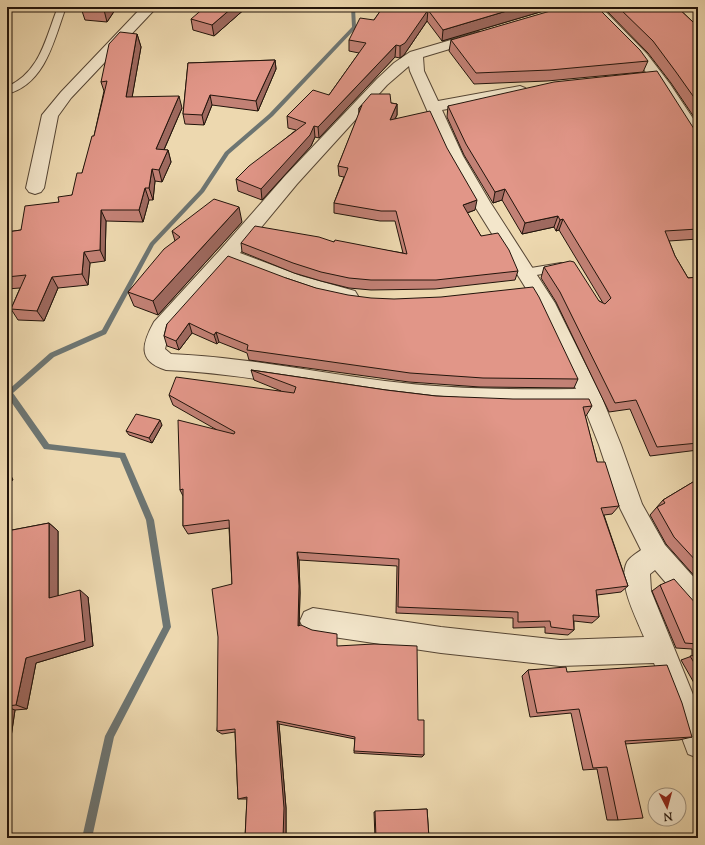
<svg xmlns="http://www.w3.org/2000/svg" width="705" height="845" viewBox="0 0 705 845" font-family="'Sorts Mill Goudy',serif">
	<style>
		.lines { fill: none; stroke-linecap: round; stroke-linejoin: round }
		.stream { fill: #6d7572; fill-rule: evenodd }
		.service-casing { stroke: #554534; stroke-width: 2 }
		.minor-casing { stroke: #554534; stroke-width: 2 }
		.service { fill: #f3e6cb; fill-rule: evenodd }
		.minor { fill: #f3e6cb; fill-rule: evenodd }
		.wall { fill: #c28175; stroke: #22140b }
		.shaded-wall { fill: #9e695f; stroke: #22140b }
		.building { fill: #e19688; stroke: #22140b }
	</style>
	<rect width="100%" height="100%" fill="#edd8af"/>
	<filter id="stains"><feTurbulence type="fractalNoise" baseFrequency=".005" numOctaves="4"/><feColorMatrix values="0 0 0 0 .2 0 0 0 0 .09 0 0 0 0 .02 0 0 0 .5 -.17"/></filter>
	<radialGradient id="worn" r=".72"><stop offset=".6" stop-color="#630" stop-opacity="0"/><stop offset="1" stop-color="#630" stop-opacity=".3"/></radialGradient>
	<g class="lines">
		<!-- stream -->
		<polygon class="stream" points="351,7 355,7 356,28 273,116 229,154 204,192 154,245 106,334 54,357 13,393 49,444 125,453 154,520 171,627 114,737 92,838 82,838 105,736 163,627 146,520 120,458 44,449 7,396 7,391 50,353 102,330 150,243 200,190 225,152 269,114 352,27"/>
		<defs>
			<g id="service">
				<path d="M58,7H66C54,39 46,84 7,94V87C41,71 45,39 58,7Z"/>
				<polygon points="561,263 565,264 567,267 565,270 525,277 521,276 519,273 521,270 525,269"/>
			</g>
			<g id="minor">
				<polygon points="142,7 157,7 71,98 58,116 44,188 41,192 35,194 29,192 26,188 42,115 61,92"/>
				<polygon points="586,7 601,7 647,54 670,84 698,126 698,144 692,143 658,89 637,60"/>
				<path d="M478,32L483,33L485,36L483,39L423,57L424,71L438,101L520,86L525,88L528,91L525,94L520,96L442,110L463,156L490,202L555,303L602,398L621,445L642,504L665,545L698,582V614L689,610L655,570L650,574L651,591L698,707V758L688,754L654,663L560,666L441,653L313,634L304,630L300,621L304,612L313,608L441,627L560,640L644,637C636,617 617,583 627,562C630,557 637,553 641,550L620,508L599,445L584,407C517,408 451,408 385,399C312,389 240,373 166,370C137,361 142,344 154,322L220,250L285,176L377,79L394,63L410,52ZM409,66L410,71L447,156L474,205L537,306L576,389C512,390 448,389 385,381C313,372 243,357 171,354L165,349L169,333L230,264L290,287L348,303L355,301L358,296L355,291L301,276L240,253L297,184L387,85Z"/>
			</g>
		</defs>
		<!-- service casing -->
		<use href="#service" class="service-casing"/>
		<!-- minor casing -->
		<use href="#minor" class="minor-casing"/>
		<!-- service -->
		<use href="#service" class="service"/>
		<!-- minor -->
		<use href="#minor" class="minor"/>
	</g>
	<!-- wall -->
	<g class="wall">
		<polygon points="117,7 107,22 85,20 81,8"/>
		<polygon points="247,7 214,36 193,30 191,19"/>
		<polygon points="275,7 286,7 284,8"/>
		<polygon points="383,7 557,7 442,41 427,21 404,55 400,58 395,57 319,138 315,137 311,146 262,200 238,191 236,179 296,130 288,128 287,116 329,95 359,53 349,51 349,40 374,20"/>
		<polygon points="603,7 677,7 693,22 698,22 698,123 671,83 648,53"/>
		<polygon points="137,34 141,47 132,97 182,108 164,150 168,150 171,162 162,182 155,181 153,200 149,200 143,222 106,221 105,261 90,263 88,285 58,288 44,321 18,320 11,309 20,288 7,289 7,232 21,230 59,202 72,195 82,173 94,136 104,91 101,82"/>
		<polygon points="451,40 648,61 643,72 547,81 474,84 449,51"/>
		<polygon points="275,60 276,69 258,111 212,105 204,125 185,124 183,114 188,63"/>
		<polygon points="391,103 397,104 397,115 395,119 475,210 467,213 481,236 518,271 515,280 435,289 371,290 349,288 321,281 294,273 242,252 241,243 334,242 403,253 395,221 380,221 334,213 334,203 344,177 339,176 338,166 359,114 359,108"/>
		<polygon points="448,106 698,133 698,239 669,241 675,256 688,278 698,277 698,450 650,456 630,409 609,412 556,302 541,278 544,267 599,301 603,303 559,230 556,231 554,227 522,234 502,200 493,203 464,155 447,117"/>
		<polygon points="242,222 158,315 134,306 128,292 175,241 172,231"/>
		<polygon points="286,278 578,379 574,388 480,387 409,382 249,360 247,353 219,342 217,344 192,333 179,350 167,346 164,336 167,324"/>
		<polygon points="251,370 386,390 436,396 592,406 586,416 585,416 597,462 619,506 612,514 604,515 628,586 621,592 597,595 599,617 592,623 574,621 574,630 568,635 545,633 545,627 513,628 513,618 396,613 397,566 299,560 300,593 299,626 337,646 418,720 424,755 422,757 354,753 355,739 279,724 286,808 286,838 245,838 247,799 238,799 235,732 222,734 217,731 232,584 229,528 188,534 183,526 183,496 180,490 217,430 173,405 169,395 281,391 254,380"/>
		<polygon points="162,425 152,443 129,435 126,431"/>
		<polygon points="698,479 698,580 666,544 650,515 663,500"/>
		<polygon points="49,523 58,531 58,596 88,597 93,646 36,663 27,709 15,710 7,764 7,531"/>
		<polygon points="660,585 698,606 698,690 681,660 692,656 692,649 676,648 652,591"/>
		<polygon points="528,670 567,672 692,737 679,740 625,744 618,820 607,820 597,769 583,770 571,713 530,717 522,676"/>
		<polygon points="427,809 429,838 375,838 374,812"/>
	</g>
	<!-- shaded-wall -->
	<g class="shaded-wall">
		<polygon points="106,7 117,7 107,22 104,10"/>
		<polygon points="233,7 247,7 214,36 212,25"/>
		<polygon points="520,7 557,7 442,41 443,30"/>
		<polygon points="428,10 427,21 404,55 400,58 400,46"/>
		<polygon points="137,34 141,47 130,109 126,97"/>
		<polygon points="396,45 395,57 319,138 318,127"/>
		<polygon points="275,60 276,69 258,111 256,101"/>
		<polygon points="210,95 212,105 204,125 202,115"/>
		<polygon points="179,96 182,108 159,161 156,149"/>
		<polygon points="397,104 397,115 389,130 390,120"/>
		<polygon points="362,105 359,118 359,108"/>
		<polygon points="314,126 315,137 311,146 262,200 261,189"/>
		<polygon points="168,150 171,162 162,182 159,170"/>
		<polygon points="152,169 155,181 153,200 149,188"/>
		<polygon points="145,188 149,200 143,222 139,210"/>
		<polygon points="505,189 502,200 493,203 495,192"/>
		<polygon points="477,200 475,210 461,215 463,205"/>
		<polygon points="239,207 242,222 158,315 153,301"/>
		<polygon points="101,210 106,221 105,261 100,250"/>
		<polygon points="558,216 554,227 522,234 525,223"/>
		<polygon points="563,219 559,230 556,231 560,220"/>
		<polygon points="84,252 90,263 88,285 82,274"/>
		<polygon points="52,277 58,288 44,321 37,311"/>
		<polygon points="189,323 192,333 179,350 176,341"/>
		<polygon points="216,332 219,342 217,344 214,335"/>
		<polygon points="160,420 162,425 152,443 149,438"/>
		<polygon points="7,467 13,480 7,483"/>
		<polygon points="49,523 58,531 58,605 49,598"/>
		<polygon points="297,552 299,560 300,593 299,631 298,626"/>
		<polygon points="80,590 88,597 93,646 36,663 27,709 16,705 26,658"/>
		<polygon points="7,707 15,710 7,764"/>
		<polygon points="277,721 279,724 286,808 286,838 283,838"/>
	</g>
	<!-- building -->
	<g class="building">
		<polygon points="82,7 106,7 104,10 81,8"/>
		<polygon points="205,7 233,7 212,25 191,19"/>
		<polygon points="383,7 520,7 443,30 428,10 405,43 400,46 396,45 318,127 314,126 310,135 261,189 236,179 249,166 306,123 287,116 313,90 329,95 366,43 349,40 360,18 374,20"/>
		<polygon points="564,7 597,7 640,50 648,61 550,70 476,73 451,40"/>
		<polygon points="618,7 677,7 693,22 698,22 698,103 676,72 653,41"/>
		<polygon points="120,32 137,34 126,97 179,96 156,149 168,150 159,170 152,169 149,188 145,188 139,210 101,210 100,250 84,252 82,274 52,277 37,311 11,309 26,275 7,277 7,232 21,230 25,206 59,202 58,197 72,195 77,173 82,173 92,136 94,136 107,81 101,82 109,44"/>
		<polygon points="275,60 256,101 210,95 202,115 183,114 188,63"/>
		<polygon points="657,71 696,132 698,133 698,229 665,231 675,256 688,278 698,277 698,443 657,447 636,400 615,403 560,292 544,267 570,261 574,262 599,301 605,304 611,298 563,219 560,220 558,216 525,223 505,189 495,192 466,144 448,106 554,82"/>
		<polygon points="371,94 390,94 391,103 397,104 390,120 430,111 447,148 477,200 463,205 481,236 498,233 509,250 518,271 436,280 371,280 349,278 321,272 293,263 241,243 255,226 319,237 334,242 335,240 407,254 396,211 381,211 334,203 348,168 338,166 362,105 359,108"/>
		<polygon points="214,199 239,207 153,301 128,292 164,249 180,237 172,231"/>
		<polygon points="228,256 286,278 316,288 348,295 371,298 394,299 441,297 533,287 539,297 578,379 483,378 410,373 247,350 248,345 216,332 214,335 189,323 176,341 164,336 167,324"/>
		<polygon points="251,370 386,390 436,396 513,399 589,399 592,406 583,407 597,462 605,462 619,506 601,508 628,586 596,590 599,617 573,615 574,630 551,627 550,621 518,622 518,612 398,607 399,559 297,552 299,586 298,626 301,625 312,630 337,634 337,646 374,644 417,646 418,720 424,720 424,755 354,751 355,737 277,721 284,808 283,838 245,838 247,797 238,799 235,729 217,731 218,637 212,589 232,584 229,520 183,526 183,489 180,490 178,420 234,434 235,432 169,395 176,377 294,393 296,387"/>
		<polygon points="136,414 160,420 149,438 126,431"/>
		<polygon points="698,479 698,563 674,537 657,507 665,503 663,500"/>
		<polygon points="49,523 49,598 80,590 85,641 26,658 16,705 7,706 7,531"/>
		<polygon points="674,579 697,605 698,606 698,644 685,643 660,585"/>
		<polygon points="698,655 698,669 690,656"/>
		<polygon points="667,665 682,703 692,737 625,741 643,818 618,820 607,767 593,768 579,709 537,713 528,670 566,667 567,672"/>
		<polygon points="427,809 429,838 376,838 375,811"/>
	</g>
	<!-- margin -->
	<rect width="705" height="845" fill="none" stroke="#edd8af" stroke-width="24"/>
	<rect x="8" y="8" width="689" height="829" fill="none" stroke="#22140b" stroke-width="2"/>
	<rect x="12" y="12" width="681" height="821" fill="none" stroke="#22140b"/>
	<!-- north arrow -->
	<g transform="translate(667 807) rotate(174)"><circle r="19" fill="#f3e6cb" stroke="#9f927e"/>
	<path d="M0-3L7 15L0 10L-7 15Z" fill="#8f2418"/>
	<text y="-6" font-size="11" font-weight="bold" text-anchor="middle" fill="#22140b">N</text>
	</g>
	<rect width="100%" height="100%" filter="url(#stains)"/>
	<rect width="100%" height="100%" fill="url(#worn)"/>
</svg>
